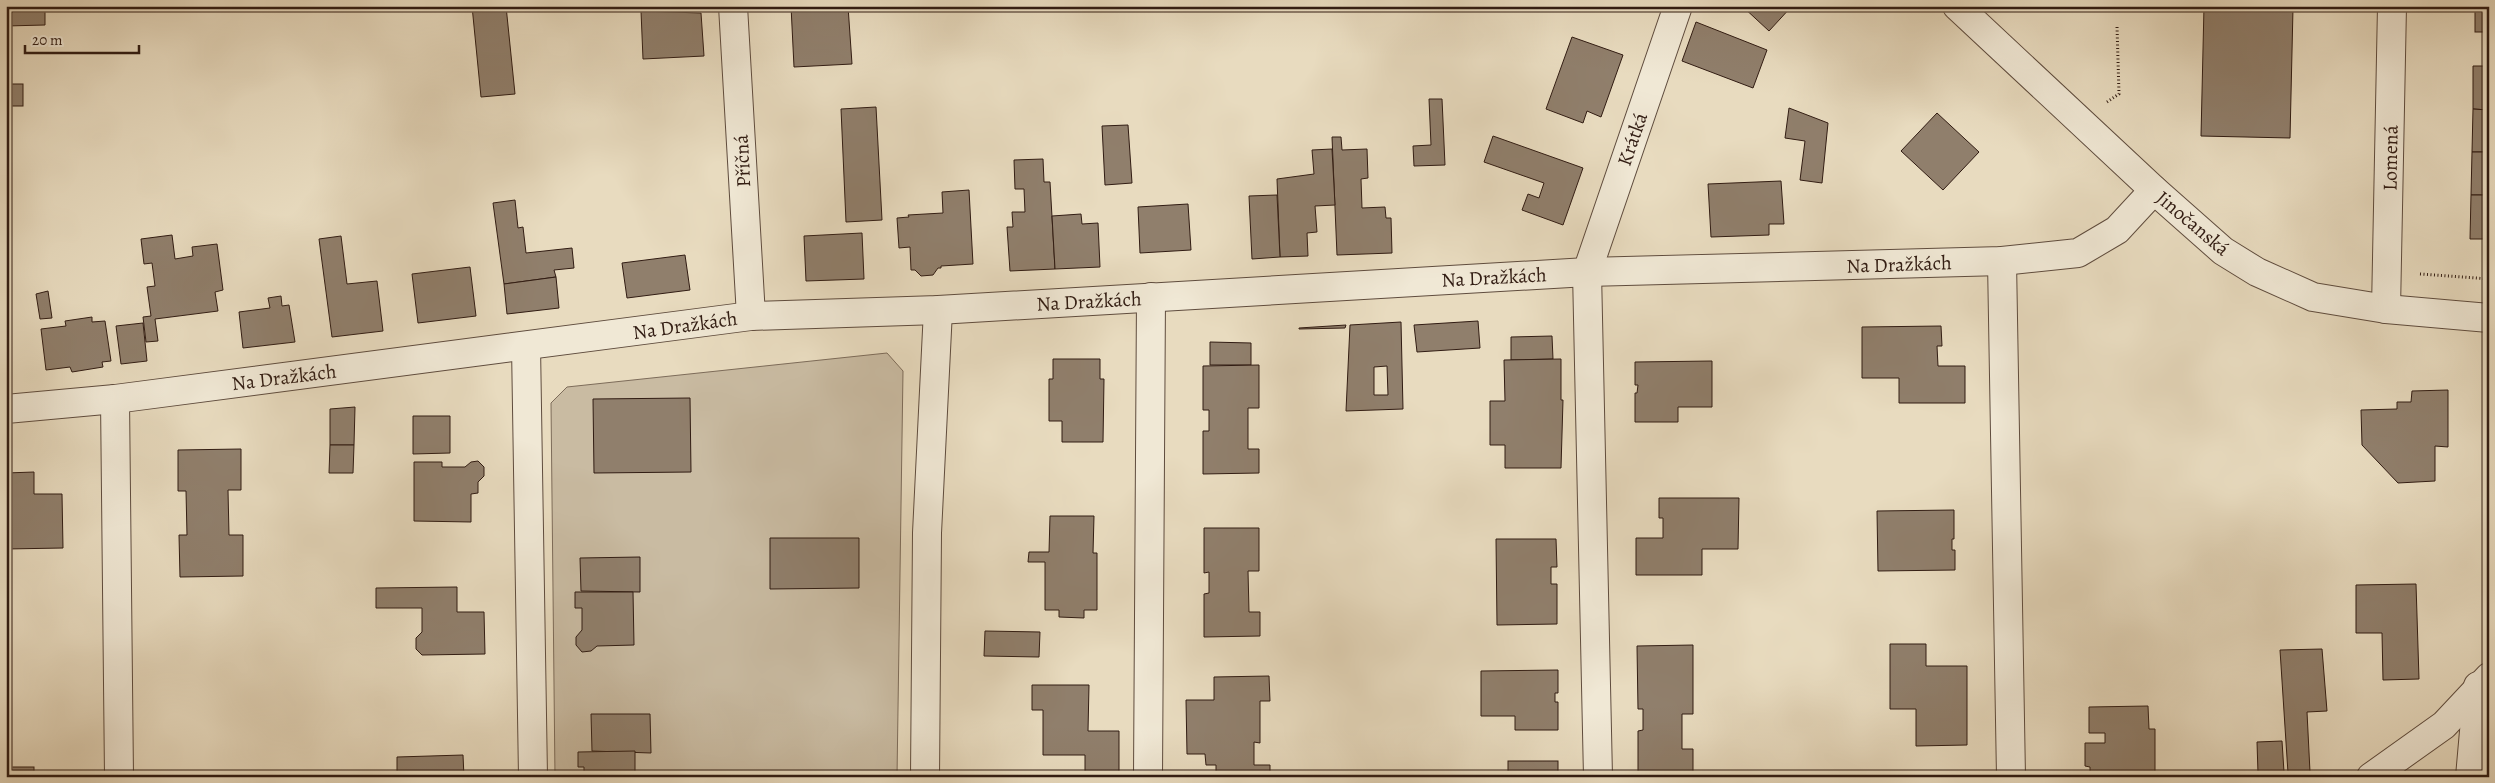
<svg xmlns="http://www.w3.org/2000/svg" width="2495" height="783" viewBox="0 0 2495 783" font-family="Alegreya,serif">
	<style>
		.green { fill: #c9bba2; stroke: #7d6c5a }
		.building { fill: #907f6c; stroke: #311c13; fill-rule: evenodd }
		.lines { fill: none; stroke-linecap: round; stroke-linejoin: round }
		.minor-casing { stroke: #5f4c3e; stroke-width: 30 }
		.path { stroke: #311c13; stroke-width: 3; stroke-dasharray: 1 2.5; stroke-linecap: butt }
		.minor { stroke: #f0e8d5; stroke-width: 28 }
		.labels { text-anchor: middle; stroke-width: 4.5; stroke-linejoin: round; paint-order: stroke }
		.street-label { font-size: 20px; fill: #311c13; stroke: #f0e8d5 }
	</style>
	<rect width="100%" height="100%" fill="#e8dbbf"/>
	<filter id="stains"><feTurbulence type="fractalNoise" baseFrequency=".004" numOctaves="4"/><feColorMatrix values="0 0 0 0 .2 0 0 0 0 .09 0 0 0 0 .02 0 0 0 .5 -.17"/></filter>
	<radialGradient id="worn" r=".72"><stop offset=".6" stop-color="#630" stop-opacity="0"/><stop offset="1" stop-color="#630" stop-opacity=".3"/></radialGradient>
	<!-- green -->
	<polygon class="green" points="887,353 903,371 897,777 555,777 551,403 567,387"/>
	<!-- building -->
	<g class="building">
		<polygon points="6,6 45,6 45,25 6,26"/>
		<polygon points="472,6 506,6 515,94 481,97"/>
		<polygon points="791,6 848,6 852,64 794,67"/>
		<polygon points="1742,6 1792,6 1769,31"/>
		<polygon points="2204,6 2293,8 2290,138 2201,136"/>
		<polygon points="2239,6 2293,6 2293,8"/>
		<rect x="2475" y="6" width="14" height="26"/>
		<polygon points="641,11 701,13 704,56 643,59"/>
		<polygon points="1696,22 1767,50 1753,88 1682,61"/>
		<polygon points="1572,37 1623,55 1601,117 1587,111 1583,123 1546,109"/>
		<polygon points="2473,66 2489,66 2489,110 2473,109"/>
		<rect x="6" y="84" width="17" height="22"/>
		<polygon points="1429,99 1442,99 1445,165 1414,166 1413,146 1431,145"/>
		<polygon points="876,107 882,220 846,222 841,109"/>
		<polygon points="1789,108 1828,123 1822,183 1800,180 1805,141 1785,138"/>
		<polygon points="2473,109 2489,110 2489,152 2472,152"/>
		<polygon points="1937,113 1979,152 1943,190 1901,151"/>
		<polygon points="1128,125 1132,183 1105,185 1102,126"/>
		<polygon points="6,130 9,130 10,195 6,195"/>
		<polygon points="1493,136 1583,168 1563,225 1522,210 1528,194 1539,198 1544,183 1484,162"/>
		<polygon points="1332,137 1341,137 1342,150 1367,149 1368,178 1361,179 1362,208 1385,207 1386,218 1391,218 1392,253 1337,255"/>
		<polygon points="1332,149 1335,205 1315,206 1317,232 1307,233 1308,256 1280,257 1277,179 1314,174 1312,150"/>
		<polygon points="2472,152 2489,152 2489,195 2471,195"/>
		<polygon points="1043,159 1044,182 1050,182 1055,269 1010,271 1007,227 1013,227 1012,212 1025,212 1024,189 1015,189 1014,160"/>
		<polygon points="1781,181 1784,224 1769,224 1769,235 1711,237 1708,184"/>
		<polygon points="969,190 973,264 941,266 941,268 938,268 933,275 921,276 915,270 911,270 910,247 899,248 897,218 909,217 908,215 943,213 942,192"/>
		<polygon points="1277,195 1280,257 1252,259 1249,196"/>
		<polygon points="2471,195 2489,195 2489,239 2470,239"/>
		<polygon points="515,200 518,228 523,227 526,253 572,248 574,268 554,270 556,277 504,284 493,203"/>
		<polygon points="1188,204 1191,250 1140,253 1138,207"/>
		<polygon points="1081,214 1082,224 1098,223 1100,267 1055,269 1052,216"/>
		<polygon points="862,233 864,279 806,281 804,236"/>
		<polygon points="172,235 175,259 193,256 192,247 217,244 223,290 215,292 218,311 155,319 158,341 146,342 143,317 151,316 147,287 155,286 152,263 144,264 141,239"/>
		<polygon points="341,236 347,284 377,281 383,331 332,337 319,239"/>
		<polygon points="685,255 690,290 627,298 622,263"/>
		<polygon points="470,267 476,316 418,323 412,274"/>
		<polygon points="556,277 559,308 507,314 504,284"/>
		<polygon points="48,291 52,318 40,319 36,294"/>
		<polygon points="281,296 282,306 289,305 295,342 243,348 239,312 270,308 268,298"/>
		<polygon points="92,317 92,322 105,321 111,361 102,362 103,367 72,372 70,367 46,370 41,329 66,326 65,321"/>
		<polygon points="1478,321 1480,348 1417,352 1414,325"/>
		<path d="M1401,322L1403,409L1346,411L1350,325ZM1387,366L1388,395H1374V367Z"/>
		<polygon points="143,323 147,361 121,364 116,326"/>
		<polygon points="1346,325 1345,328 1299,329 1299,328"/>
		<polygon points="1941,326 1942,346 1937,346 1938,366 1965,366 1965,403 1899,403 1899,378 1862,378 1862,327"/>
		<polygon points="1552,336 1553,359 1511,360 1511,337"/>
		<polygon points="1210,342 1251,343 1251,365 1210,365"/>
		<polygon points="1053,359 1100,359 1100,379 1104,379 1103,442 1062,442 1062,421 1049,421 1049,379 1053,379"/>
		<polygon points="1561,359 1561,400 1563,400 1561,468 1505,468 1505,445 1490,445 1490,401 1505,401 1504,360"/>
		<polygon points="1712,361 1712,407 1678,407 1678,422 1635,422 1635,393 1637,393 1638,385 1635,385 1635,362"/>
		<polygon points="1259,365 1259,408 1248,408 1248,449 1259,449 1259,473 1203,474 1203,431 1209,431 1209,410 1203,410 1203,366"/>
		<polygon points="2448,390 2448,447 2435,446 2435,481 2398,483 2362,445 2361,410 2397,409 2397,402 2411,402 2412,391"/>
		<polygon points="690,398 691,472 594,473 593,399"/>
		<polygon points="355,407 354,445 330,445 330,409"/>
		<polygon points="413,416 450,416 450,453 413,454"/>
		<polygon points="330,445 354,445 353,473 329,473"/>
		<polygon points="241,449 241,490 228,490 229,535 243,535 243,576 180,577 179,535 187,535 186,491 178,491 178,450"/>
		<polygon points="478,461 484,467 484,476 478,482 478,493 471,494 471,522 414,521 414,462 442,462 442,467 465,467 471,462"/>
		<polygon points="34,472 34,494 62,494 63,548 6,549 6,473"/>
		<polygon points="1659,498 1739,498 1738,549 1702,549 1702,575 1636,575 1636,538 1663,538 1663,518 1659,518"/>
		<polygon points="1954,510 1954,539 1952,539 1952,550 1955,550 1955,570 1878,571 1877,511"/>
		<polygon points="1050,516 1094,516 1093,553 1097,553 1097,610 1084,610 1084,618 1059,617 1059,610 1045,610 1045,562 1028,562 1029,552 1049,552"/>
		<polygon points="1204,528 1259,528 1259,571 1248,571 1249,612 1260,612 1260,636 1204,637 1204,594 1209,593 1209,572 1204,573"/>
		<polygon points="770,538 859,538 859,588 770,589"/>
		<polygon points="1496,539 1556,539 1557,567 1551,567 1551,584 1557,584 1557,624 1497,625"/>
		<polygon points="640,557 640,592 581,591 580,558"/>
		<polygon points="2416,584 2419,679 2383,680 2382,633 2356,633 2356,585"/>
		<polygon points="457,587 457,612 484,612 485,654 422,655 416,649 416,638 422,632 422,608 376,608 376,588"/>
		<polygon points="575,592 633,592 634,645 597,646 591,651 582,652 576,645 576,637 582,630 582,608 575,608"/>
		<polygon points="985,631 1040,632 1039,657 984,656"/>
		<polygon points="1890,644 1926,644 1926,666 1967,666 1967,745 1916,746 1916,709 1890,709"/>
		<polygon points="1693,645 1693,714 1682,714 1682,749 1693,749 1693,774 1638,773 1638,731 1643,730 1643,709 1638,709 1637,646"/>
		<polygon points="2322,649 2327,711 2307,712 2310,772 2288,773 2280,650"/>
		<polygon points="1558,670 1558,693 1555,693 1555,702 1558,702 1558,730 1515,730 1515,716 1481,716 1481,671"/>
		<polygon points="1269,676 1270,701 1260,701 1260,743 1254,742 1254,765 1270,765 1270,777 1216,777 1216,765 1206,765 1205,754 1187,754 1186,700 1214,700 1214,677"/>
		<polygon points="1032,685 1089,685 1088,731 1119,731 1119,777 1085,777 1085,755 1043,755 1043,710 1032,710"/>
		<polygon points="2148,706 2149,729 2155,729 2155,775 2153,777 2090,777 2090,767 2085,766 2085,743 2105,743 2105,733 2089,733 2089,707"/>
		<polygon points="591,714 650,714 651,753 592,751"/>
		<polygon points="2282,741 2284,772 2258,773 2257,742"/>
		<polygon points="635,751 635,777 584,777 584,767 578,767 578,752"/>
		<polygon points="463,755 464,777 397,777 397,757"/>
		<rect x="1508" y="761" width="50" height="16"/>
		<rect x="6" y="767" width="28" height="10"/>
	</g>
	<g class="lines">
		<defs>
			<g id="minor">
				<polyline points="733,6 751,316"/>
				<polyline points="1957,6 2154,190 2223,251 2257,272 2313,297 2386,309 2489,318"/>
				<polyline points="2002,261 2011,777"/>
				<polyline points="2386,309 2392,6"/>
				<polyline points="526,346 533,777"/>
				<polyline points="115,399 119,777"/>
				<polyline points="6,409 115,399 751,316 938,310 1587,272 2002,261 2078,253 2117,230 2154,190"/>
				<polyline points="925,777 927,533 938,310"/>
				<polyline points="1148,777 1151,297"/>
				<polyline points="1598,777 1587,272 1678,6"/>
				<polyline points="2371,777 2444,725 2489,677"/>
				<polyline points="2470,777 2478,686"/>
			</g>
		</defs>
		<!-- minor casing -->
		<use href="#minor" class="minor-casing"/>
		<!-- path -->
		<g class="path">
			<polyline points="2107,102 2119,94 2117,26"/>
			<polyline points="2420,274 2489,279"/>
		</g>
		<!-- minor -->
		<use href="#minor" class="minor"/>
	</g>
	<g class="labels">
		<!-- street labels -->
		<g class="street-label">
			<text transform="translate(1632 139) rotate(-71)" y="7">Krátká</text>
			<text transform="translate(2390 158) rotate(-89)" y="7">Lomená</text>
			<text transform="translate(742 161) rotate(-93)" y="7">Příčná</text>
			<text transform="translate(2193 223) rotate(40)" y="7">Jinočanská</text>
			<text transform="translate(1899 264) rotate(-2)" y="7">Na Dražkách</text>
			<text transform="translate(1494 277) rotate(-3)" y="7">Na Dražkách</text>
			<text transform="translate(1089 301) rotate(-3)" y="7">Na Dražkách</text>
			<text transform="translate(685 325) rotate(-8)" y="7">Na Dražkách</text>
			<text transform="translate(284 377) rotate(-7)" y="7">Na Dražkách</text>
		</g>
	</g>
	<!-- margin -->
	<rect width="2495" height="783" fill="none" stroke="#e8dbbf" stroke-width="25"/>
	<rect x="8" y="8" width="2480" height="768" fill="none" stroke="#311c13" stroke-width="2.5"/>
	<rect x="12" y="12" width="2470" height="758" fill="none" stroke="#311c13"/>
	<!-- scale -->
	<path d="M25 45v8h114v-8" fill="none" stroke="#311c13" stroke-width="2.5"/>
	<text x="32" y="45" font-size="15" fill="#311c13" stroke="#f0e8d5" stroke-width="4" paint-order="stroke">20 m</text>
	<rect width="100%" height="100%" filter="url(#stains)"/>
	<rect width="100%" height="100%" fill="url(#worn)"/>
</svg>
